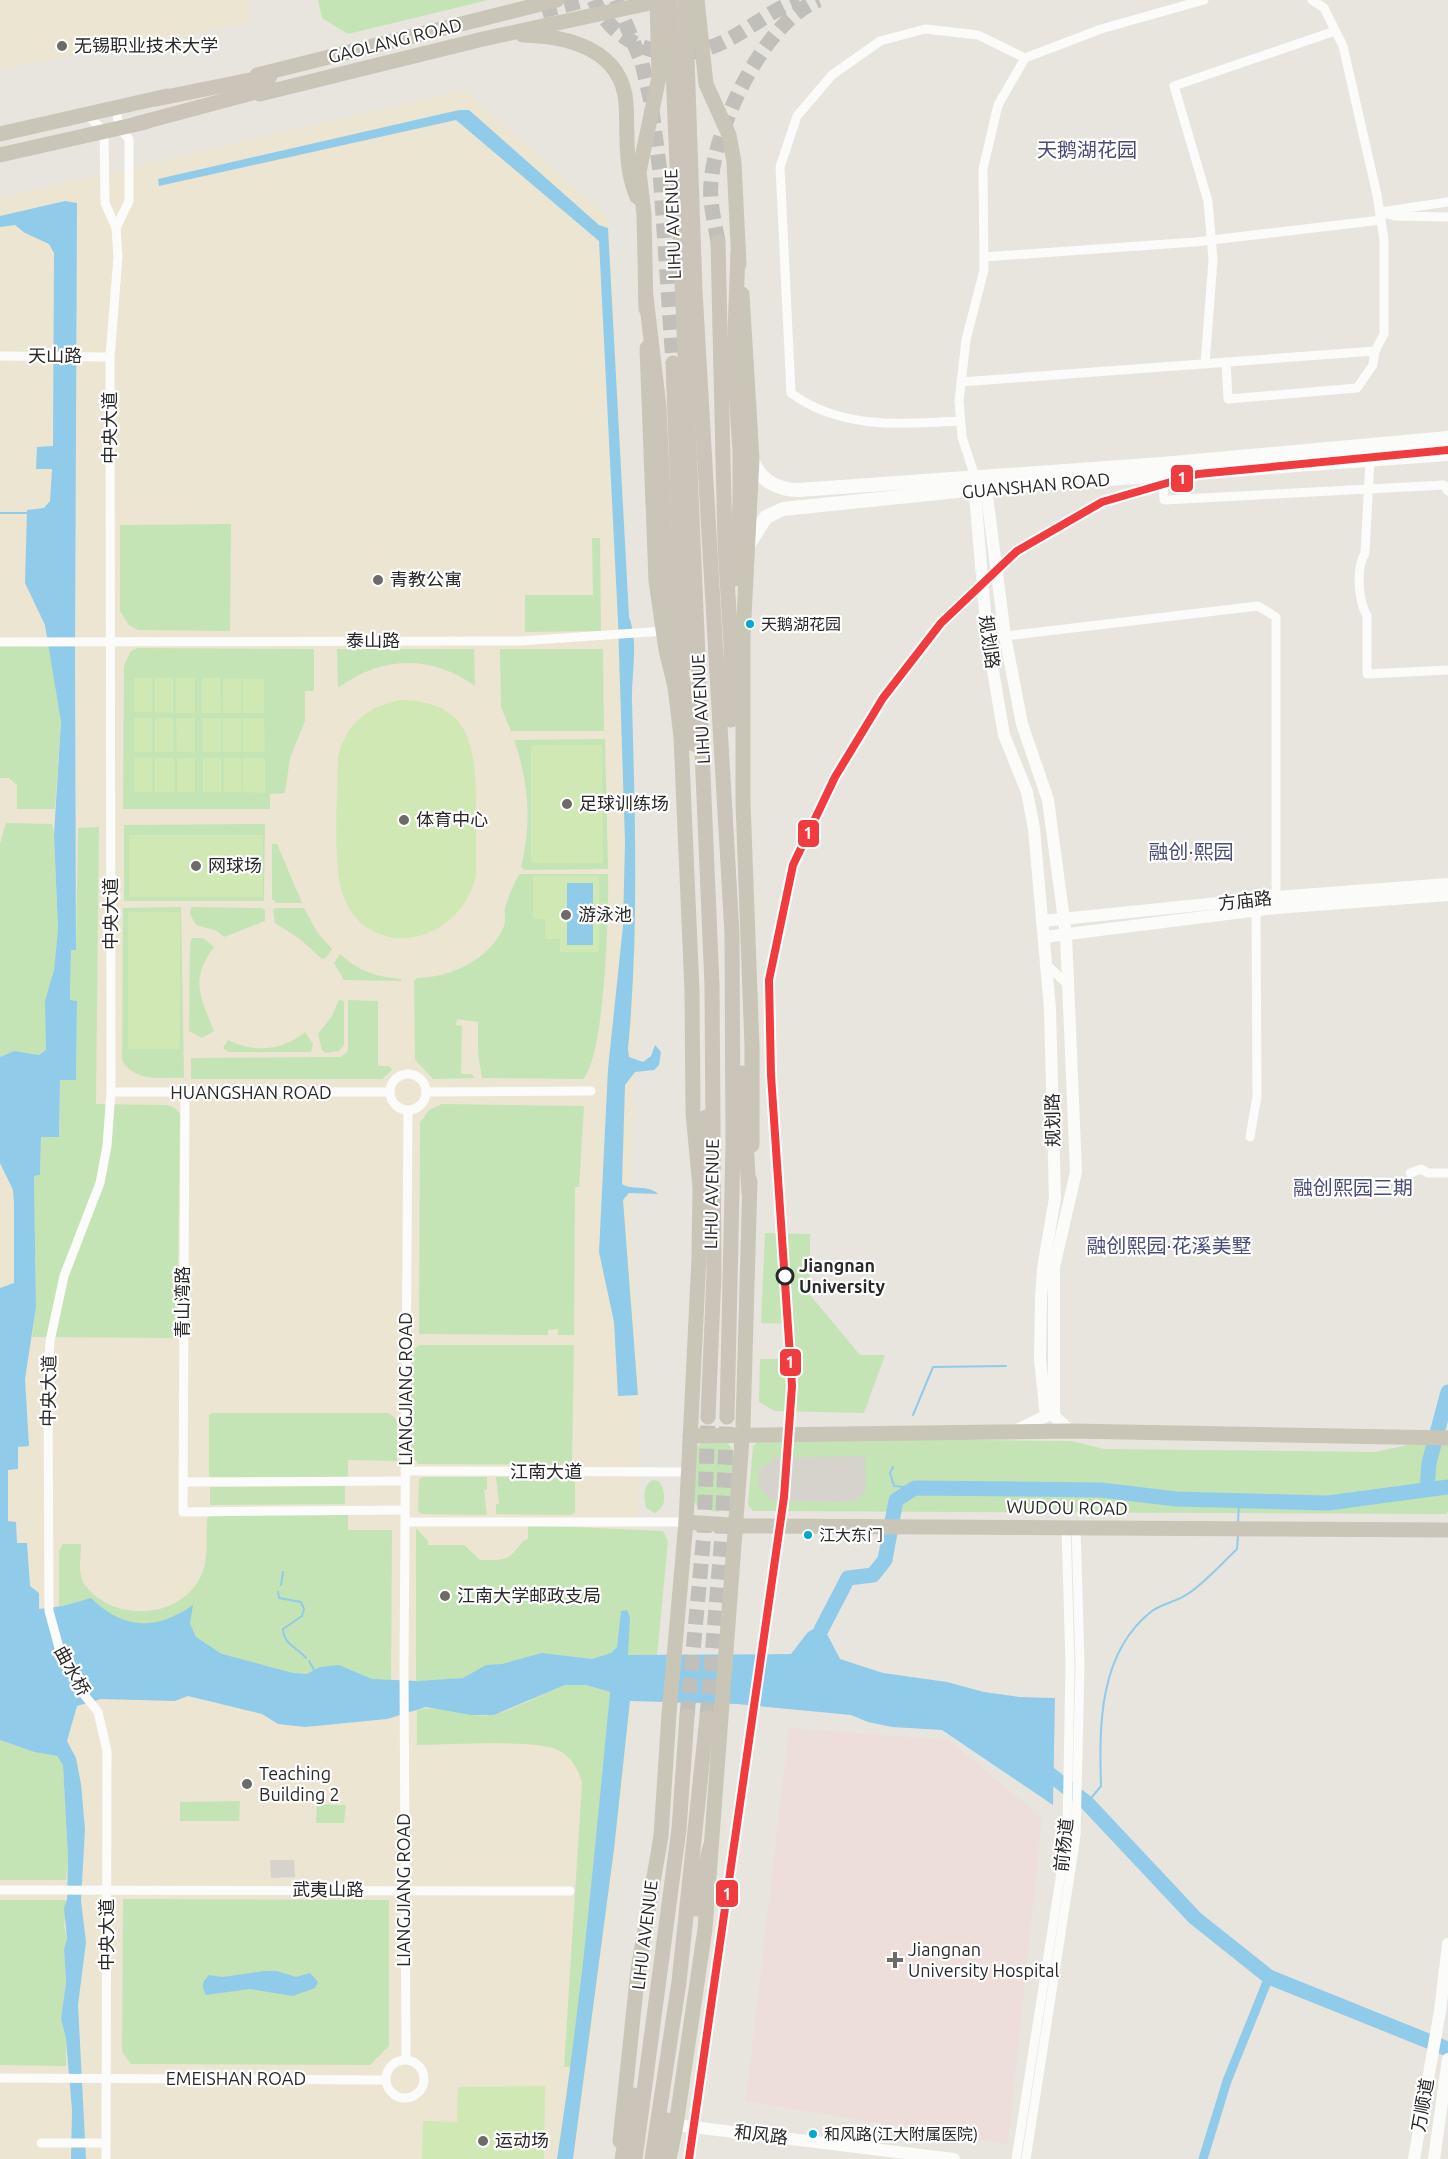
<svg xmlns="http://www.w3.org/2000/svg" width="1448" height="2159" viewBox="0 0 1448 2159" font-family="Ubuntu,'Noto Sans SC',sans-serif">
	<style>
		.education { fill: #ebe5d2 }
		.medical { fill: #eededa }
		.green { fill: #c5e4b6 }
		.pitch { fill: #cfe8b4 }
		.plaza { fill: #d6d3cd }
		.water { fill: #91cbea }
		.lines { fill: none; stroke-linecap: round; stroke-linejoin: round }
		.stream { stroke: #91cbea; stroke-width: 2 }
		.canal { stroke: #91cbea; stroke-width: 9 }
		.river { stroke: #91cbea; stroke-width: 15 }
		.trunk-tunnel { stroke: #c1bfba; stroke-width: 15; stroke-dasharray: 15 8; stroke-linecap: butt }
		.minor { stroke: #fbfbfa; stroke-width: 9 }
		.tertiary { stroke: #fbfbfa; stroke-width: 12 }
		.secondary { stroke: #fbfbfa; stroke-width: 14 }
		.primary { stroke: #c9c6b8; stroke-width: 15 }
		.trunk { stroke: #cbc4b8; stroke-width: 15 }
		.metro-1-casing { stroke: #fff; stroke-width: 12 }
		.metro-1 { stroke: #f03b3f; stroke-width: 8 }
		.poi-dot { fill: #6c6b68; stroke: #fff; stroke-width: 2 }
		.bus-dot { fill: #00a9ce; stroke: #fff; stroke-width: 2 }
		.stop-dot { fill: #fff; stroke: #292929; stroke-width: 3 }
		.labels { text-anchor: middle; stroke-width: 4.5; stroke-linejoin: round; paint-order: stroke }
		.bus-label { font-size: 16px; fill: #292929; stroke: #fff; text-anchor: start }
		.street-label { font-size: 18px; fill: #292929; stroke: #fff }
		.poi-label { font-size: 18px; fill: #292929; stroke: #fff; text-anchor: start }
		.stop-label { font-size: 18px; font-weight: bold; fill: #292929; stroke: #fff; text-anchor: start }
		.neighbourhood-label { font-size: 20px; fill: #494d7a; stroke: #fff }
		.line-badge { stroke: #fff; stroke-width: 2 }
		.badge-label { font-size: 16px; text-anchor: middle; font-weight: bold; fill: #fff }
	</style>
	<rect width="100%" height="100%" fill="#e7e5de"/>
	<!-- education -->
	<g class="education">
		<polygon points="0,0 248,0 249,23 0,69"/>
		<polygon points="464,90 609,217 624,481 639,904 630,1232 641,1394 636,1607 633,1706 610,1908 575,2159 0,2159 0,198"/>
	</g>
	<!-- medical -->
	<polygon class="medical" points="789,1728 949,1740 1042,1818 1008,2144 746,2101"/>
	<!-- green -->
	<g class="green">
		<polygon points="318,0 488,0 348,34 322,18"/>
		<polygon points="231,524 230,631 138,630 129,625 120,611 120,525"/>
		<polygon points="592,538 600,538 601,631 525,632 525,595 593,595"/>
		<polygon points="48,641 61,722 55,809 17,809 17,785 9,778 0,778 0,645"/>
		<polygon points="137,648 314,649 314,691 305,691 305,721 290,758 285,793 270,794 270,809 123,809 124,666 130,652"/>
		<path d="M337,649H474L475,686C431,654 381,656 338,688Z"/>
		<polygon points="500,649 603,649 604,731 511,731 501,707"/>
		<path d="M605,739L608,869L525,870L521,867C532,823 529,782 514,740Z"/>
		<polygon points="6,823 52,824 54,835 58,929 54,970 46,1001 46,1050 39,1055 14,1051 0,1057 0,844"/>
		<polygon points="265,824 264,901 124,901 124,825"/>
		<polygon points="99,827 96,1104 167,1105 175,1108 180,1114 177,1338 32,1337 36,1307 34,1175 40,1175 41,1137 59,1137 60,1080 76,1080 77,1001 70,1001 71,950 76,950 78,828"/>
		<polygon points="272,844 277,844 302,903 276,903 272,899"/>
		<path d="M520,874H608C609,910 605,1057 583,1079L482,1078L478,1054V1022L457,1019L456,1025L462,1026L461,1074H472L474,1078L433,1079L415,1060L414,981L417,978C450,978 491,959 504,926C506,921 504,914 505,908C508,898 514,882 520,874Z"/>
		<path d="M181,907L184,1078C161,1077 135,1083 122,1060L123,908Z"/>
		<polygon points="191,907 261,908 265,910 265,921 224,937 217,931 196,925 190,914"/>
		<polygon points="276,908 304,908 317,932 332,949 326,958 322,959 300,939 275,923 273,910"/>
		<path d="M192,938H203L214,947C189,980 201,998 214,1031L202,1038L189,1031L190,944Z"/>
		<path d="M340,954C358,971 377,977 401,979V981L344,980L334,963Z"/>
		<polygon points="339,1000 344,1001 344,1045 339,1051 326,1053 322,1050 318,1034 332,1016"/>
		<polygon points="348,1000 378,1001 378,1066 389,1066 392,1070 382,1079 191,1079 191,1058 341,1057 348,1051"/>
		<path d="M305,1032L313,1044L311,1052H228L223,1048L228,1040C253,1053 283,1051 305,1032Z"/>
		<polygon points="442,1104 584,1106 579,1187 575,1187 574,1335 558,1335 558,1329 548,1330 548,1335 419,1334 420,1123 429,1110"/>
		<polygon points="765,1233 810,1234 810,1295 860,1355 885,1355 864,1413 775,1411 759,1402 760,1359 795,1359 794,1324 761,1323"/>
		<polygon points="420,1345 574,1345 572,1465 418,1464 411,1455 411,1351"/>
		<polygon points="212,1413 389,1413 397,1420 397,1461 348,1460 348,1477 209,1477 209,1415"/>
		<polygon points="888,1439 1071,1441 1104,1449 1375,1452 1408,1445 1448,1443 1448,1511 1446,1514 753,1511 748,1505 753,1446 759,1441"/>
		<polygon points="703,1442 728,1443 735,1454 730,1504 718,1512 699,1508 692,1499 695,1449"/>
		<polygon points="423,1477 487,1477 487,1489 484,1490 487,1515 421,1514 418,1511 419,1479"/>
		<polygon points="496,1477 571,1477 575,1479 575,1513 571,1515 496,1514 496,1504 499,1504"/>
		<path d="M653,1480L659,1481C666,1492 667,1507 655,1513L646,1508C644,1497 642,1486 653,1480Z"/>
		<polygon points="345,1486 345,1504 210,1505 210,1487"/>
		<path d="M348,1514V1530H392L391,1682L298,1677L218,1654L154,1625H135L59,1608V1551L63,1544H81C81,1556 77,1575 85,1585C113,1622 178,1620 200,1578C209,1562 206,1537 207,1519L210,1515Z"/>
		<path d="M528,1525L663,1531L668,1541L657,1656L416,1683V1528L428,1541V1545H464L480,1560C507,1560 507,1562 523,1541L528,1539Z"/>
		<path d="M565,1685H586L610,1692L600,1807L571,2067H564L582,1783C578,1769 572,1757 558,1750C535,1739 447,1745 417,1745V1710C438,1704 468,1718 491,1715C504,1714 550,1691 565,1685Z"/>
		<polygon points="0,1740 34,1752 57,1756 63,1765 68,1858 66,1880 0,1880"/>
		<polygon points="240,1801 239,1821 180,1821 180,1802"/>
		<polygon points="317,1804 346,1805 344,1823 316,1823"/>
		<polygon points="123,1899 389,1900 389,2046 370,2065 131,2064 122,2052"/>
		<polygon points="0,1900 67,1900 64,1926 67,1939 64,1949 66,1982 61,2019 66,2039 66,2066 0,2065"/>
	</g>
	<!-- pitch -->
	<g class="pitch">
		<rect x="134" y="678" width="18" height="34"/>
		<polygon points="155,678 173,678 173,713 155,712"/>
		<rect x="176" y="678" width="19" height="35"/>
		<polygon points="202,678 220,678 221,713 202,713"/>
		<polygon points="223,678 241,679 241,713 223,713"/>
		<rect x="243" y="679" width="21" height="34"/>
		<path d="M400,700C471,701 475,746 476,803C476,827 476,850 476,874C462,945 368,964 343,895C332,863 338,793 338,757C347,723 367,707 400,700Z"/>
		<rect x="134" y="718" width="18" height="34"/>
		<polygon points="155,718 173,718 174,752 155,752"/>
		<polygon points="176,718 195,718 195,752 177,752"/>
		<polygon points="202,718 221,718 221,752 203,752"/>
		<rect x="223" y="718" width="18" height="34"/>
		<polygon points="243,718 264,718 265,752 243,752"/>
		<polygon points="531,745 602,745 603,863 531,863"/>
		<polygon points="134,757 152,758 152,792 134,792"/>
		<rect x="155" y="758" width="19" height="34"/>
		<rect x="177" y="758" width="18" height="34"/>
		<rect x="203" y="758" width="18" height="34"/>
		<polygon points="224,758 241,758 242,792 224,792"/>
		<polygon points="243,758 265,758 265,793 243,792"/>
		<rect x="129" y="835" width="134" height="62"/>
		<polygon points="533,876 599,876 599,952 560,952 560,939 545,939 545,919 533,919"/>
		<rect x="128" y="912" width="52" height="137"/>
		<polygon points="545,2086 544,2159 422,2159 423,2121 457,2122 458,2087"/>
	</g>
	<!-- plaza -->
	<g class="plaza">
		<polygon points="865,1456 866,1491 854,1502 772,1501 758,1485 759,1470 775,1458"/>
		<polygon points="270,1860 294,1860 295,1877 271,1878"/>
	</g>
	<!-- water -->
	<g class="water">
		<path d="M459,110H469L599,225L608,228L629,617C639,643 631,674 632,702C635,818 639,933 628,1049L629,1057L643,1062L651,1056L655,1045L661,1052L659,1065L654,1070L635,1072L625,1085L622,1184C632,1191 648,1184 658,1194L629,1193L623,1200L638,1395L618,1396L614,1322L599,1252L608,1069L623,926L625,842L618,621L599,241L456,120L159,186L158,179Z"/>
		<path d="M65,201L77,203L75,652L76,950H71L70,1000L77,1001L76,1080H60L59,1137H41L40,1175L34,1176L36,1307L25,1379L29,1446L18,1447V1469L8,1470V1521L16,1522L17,1543H27L30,1586L39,1593V1609L63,1606L91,1598C124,1630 156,1631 193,1605L190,1624L196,1637L222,1654L293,1673L307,1674L320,1667L339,1665L372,1679L418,1681L463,1678L486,1665L502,1664L542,1653L592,1659L611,1653L617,1647L621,1611L627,1610L630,1617L628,1655L791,1654L808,1632L817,1627L827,1634L840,1659L883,1673L947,1682L984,1692L1019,1697L1055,1698L1053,1805L942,1730L892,1727L868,1722L851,1715L737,1704L630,1701L614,1849L573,2159H557C581,2004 595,1848 610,1692L586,1685H565L494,1715H471L426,1707L387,1719L305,1727L278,1724L262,1714L188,1696L175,1701L101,1699L77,1706L67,1741L76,1758L81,1784L85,1829L81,1901L86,1942L78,2005L86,2159H71L72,2110L66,2039L61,2019L66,1982L64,1949L67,1939L64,1908L67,1900L68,1858L63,1765L57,1756L34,1752L0,1740V1288L14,1283V1203L13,1190L0,1163V1057L14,1051L39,1055L46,1050L45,1001L54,970L58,929L54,835L61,722L45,625L25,583L27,510L44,508L50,501L52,469H36L37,447L53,446L54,253L49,244L25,233L15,225L0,227V216Z"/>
		<rect x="567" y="883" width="26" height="62"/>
		<path d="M264,1971H277L296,1977L310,1973L318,1982L315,1988L293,1996L250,1989L206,1995C201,1986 202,1982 209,1975L222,1977Z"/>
	</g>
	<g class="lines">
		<!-- stream -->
		<g class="stream">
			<polyline points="0,513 27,513"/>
			<polyline points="913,1415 933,1367 1006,1366"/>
			<polyline points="893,1467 890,1473 894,1486 915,1488"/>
			<polyline points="1238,1523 1239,1501"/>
			<polyline points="281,1585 283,1572"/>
			<path d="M278,1592L279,1598L301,1602L304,1609L302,1616L283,1629C284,1645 297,1647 306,1658"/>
			<polyline points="309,1661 314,1670"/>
			<path d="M1087,1803L1101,1786C1099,1725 1099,1652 1152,1611C1162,1604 1175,1602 1186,1595C1204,1584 1221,1564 1237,1549L1238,1535"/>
		</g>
		<!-- canal -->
		<polyline class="canal" points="1203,2159 1227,2081 1269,1977"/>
		<!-- river -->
		<g class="river">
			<polyline points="1427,1489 1429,1463 1448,1392"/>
			<polyline points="821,1630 848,1578 873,1575 885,1560 896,1500 915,1488 1101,1490 1176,1499 1328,1503 1448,1487"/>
			<polyline points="1039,1766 1087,1803 1195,1918 1269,1977 1448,2049"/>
		</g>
		<!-- trunk-tunnel -->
		<g class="trunk-tunnel">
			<path d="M594,0C614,46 668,65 714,46C743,35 768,11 799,0"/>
			<polyline points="616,0 642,63 651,102 660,172 673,363"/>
			<polyline points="542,11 586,0"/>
			<path d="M718,242C715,223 709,202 711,183C715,127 764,21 819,0"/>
			<polyline points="687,1716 704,1533 708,1417"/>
			<polyline points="707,1717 722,1535 727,1417"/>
		</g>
		<!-- minor -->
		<g class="minor">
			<polyline points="116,107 119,128 129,139 129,201 116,228"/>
			<polyline points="86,114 104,131 105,203 116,228 118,257 110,357 111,1092 107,1146 100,1183 64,1276 50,1341 48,1374 49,1611 61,1655 82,1692 98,1712 107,1751 106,2159"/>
			<polyline points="1448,202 1380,212 1395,216 1448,217"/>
			<polyline points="984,257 1195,242 1381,220"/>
			<polyline points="0,356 110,357"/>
			<polyline points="1226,362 1228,399 1357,388 1373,365 1375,351"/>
			<polyline points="1205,364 1213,260 1208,201 1174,86 1335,31"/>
			<polyline points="961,382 1375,351 1384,334 1384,240 1377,195 1343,46 1324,8 1312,0"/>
			<path d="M960,421C902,424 841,430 791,393L780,167L797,116L832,75L880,41L925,29L978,35L1025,58"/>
			<path d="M1370,460L1365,553C1356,568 1358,600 1367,616V674L1448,670"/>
			<polyline points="1162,471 1164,500 1444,485 1448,491"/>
			<polyline points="975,477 962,437 959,401 966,340 984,270 983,169 998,105 1025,58 1101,29 1204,0"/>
			<polyline points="1005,636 1258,606 1276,617 1276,903"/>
			<polyline points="0,642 520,641 664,631"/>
			<polyline points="1046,964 1068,985"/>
			<circle cx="408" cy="1092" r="18"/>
			<polyline points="111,1092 390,1092"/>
			<polyline points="426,1092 591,1091"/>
			<polyline points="185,1093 183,1512 405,1510"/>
			<polyline points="1250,1137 1257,1096 1256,911"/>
			<polyline points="1410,1173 1421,1169 1428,1173 1448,1173"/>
			<polyline points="405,1471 687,1472"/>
			<polyline points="183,1482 405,1481"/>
			<polyline points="405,1522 686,1522"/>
			<polyline points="0,1890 570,1891"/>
			<polyline points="406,2059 404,1667 408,1110"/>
			<circle cx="405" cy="2079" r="19"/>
			<polyline points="0,2078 386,2080"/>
			<polyline points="41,2143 106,2143"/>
			<polyline points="1016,2159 1067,1835 1070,1664 1066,1527"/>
			<polyline points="1026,2159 1076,1836 1080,1665 1076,1527"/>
		</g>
		<!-- tertiary -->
		<g class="tertiary">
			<polyline points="974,482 987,636 1004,735 1027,792 1034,829 1050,1009 1055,1198 1043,1268 1041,1299 1040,1359 1046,1416 1017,1430"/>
			<polyline points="979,482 986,488 1005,636 1022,724 1048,800 1066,935 1076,1172 1054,1267 1054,1416 1070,1431"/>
			<polyline points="1042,921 1276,897 1448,884"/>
			<polyline points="1044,937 1276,908 1448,895"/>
			<polyline points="676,2125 954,2159"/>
			<polyline points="1414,2159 1440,2011 1448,1944"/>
			<polyline points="1434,2159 1448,2059"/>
		</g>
		<!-- secondary -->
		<g class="secondary">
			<path d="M752,459C759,480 777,490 799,490L1162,464L1448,438"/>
			<polyline points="749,544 766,517 783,509 986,488 1448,454"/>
		</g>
		<!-- primary -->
		<g class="primary">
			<polyline points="697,0 706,84 729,135 734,162 739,264"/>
			<path d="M523,35C567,36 622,49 626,103C628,135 624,167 637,197"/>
			<polyline points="257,75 557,0"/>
			<polyline points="260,94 483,39 664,0"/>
			<polyline points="0,134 167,96"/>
			<polyline points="0,155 146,122"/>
			<polyline points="742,294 752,459 743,636 743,802 752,1047 752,1145"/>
			<polyline points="646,309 644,214 639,172 659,77 657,0"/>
			<polyline points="690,1436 1070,1431 1448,1438"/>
			<polyline points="686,1522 744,1526 1448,1530"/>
			<polyline points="620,2141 638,1970 661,1836 669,1714 686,1522 699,1258 700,1187 693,1113 692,991 681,737 675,687 666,650 656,581 647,348"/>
			<polyline points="669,2159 676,2125 705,1929 743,1426 750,1181"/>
		</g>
		<!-- trunk -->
		<g class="trunk">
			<polyline points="670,0 712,985 714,1274 708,1417"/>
			<polyline points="685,0 695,291 732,934 733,1146 727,1417"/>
			<polyline points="156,99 270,76"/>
			<polyline points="136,124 271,88"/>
			<polyline points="718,242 725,545 731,645 731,720"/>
			<polyline points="646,297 659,407 667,585 693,744"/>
			<polyline points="673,363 681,581 688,663"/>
			<polyline points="735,579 740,502 740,452 734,359 738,252"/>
			<polyline points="742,1073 749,1193"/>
			<polyline points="700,1187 706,1117"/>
			<polyline points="696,1909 710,1847"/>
			<polyline points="622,2159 634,2095"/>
			<polyline points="635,2159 679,1829 687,1716"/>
			<polyline points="652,2159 679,1982 707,1717"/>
			<polyline points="664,2159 667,2120"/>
		</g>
		<defs>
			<polyline id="metro-1" points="689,2159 784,1497 792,1386 771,1075 769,980 793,865 835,777 883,698 941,623 1017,551 1102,502 1198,474 1448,450"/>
		</defs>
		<!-- metro-1 casing -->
		<use href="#metro-1" class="metro-1-casing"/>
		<!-- metro-1 -->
		<use href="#metro-1" class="metro-1"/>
	</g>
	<!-- markers -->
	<g class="poi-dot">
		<circle cx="62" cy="46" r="6"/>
		<circle cx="378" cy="580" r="6"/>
		<circle cx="567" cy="804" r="6"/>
		<circle cx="404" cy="820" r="6"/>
		<circle cx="196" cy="866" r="6"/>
		<circle cx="566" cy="915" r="6"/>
		<circle cx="445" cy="1596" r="6"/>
		<circle cx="247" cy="1784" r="6"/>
		<path d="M892 1951h6v6h6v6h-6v6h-6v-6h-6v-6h6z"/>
		<circle cx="483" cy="2141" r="6"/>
	</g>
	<g class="bus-dot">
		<circle cx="750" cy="624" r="5"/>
		<circle cx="808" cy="1535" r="5"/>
		<circle cx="813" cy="2134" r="5"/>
	</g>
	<circle class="stop-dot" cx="785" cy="1276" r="8"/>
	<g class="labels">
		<!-- bus labels -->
		<g class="bus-label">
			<text x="761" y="630">天鹅湖花园</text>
			<text x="819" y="1541">江大东门</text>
			<text x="824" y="2140">和风路(江大附属医院)</text>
		</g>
		<!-- street labels -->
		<g class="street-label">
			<text transform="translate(395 41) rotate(-14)" y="6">GAOLANG ROAD</text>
			<text transform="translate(673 224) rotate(-92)" y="6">LIHU AVENUE</text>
			<text x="55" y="362">天山路</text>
			<text transform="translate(110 428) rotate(-90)" y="6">中央大道</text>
			<text transform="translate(1036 486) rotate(-5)" y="6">GUANSHAN ROAD</text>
			<text x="373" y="647">泰山路</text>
			<text transform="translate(989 642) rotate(82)" y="6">规划路</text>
			<text transform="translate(701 709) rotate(-93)" y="6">LIHU AVENUE</text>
			<text transform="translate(1245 901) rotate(-6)" y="6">方庙路</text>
			<text transform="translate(111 914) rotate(-90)" y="6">中央大道</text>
			<text x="251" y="1099">HUANGSHAN ROAD</text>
			<text transform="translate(1053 1120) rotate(-91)" y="6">规划路</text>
			<text transform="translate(712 1194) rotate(-89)" y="6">LIHU AVENUE</text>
			<text transform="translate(183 1302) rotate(-90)" y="6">青山湾路</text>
			<text transform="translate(406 1389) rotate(-90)" y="6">LIANGJIANG ROAD</text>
			<text transform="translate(49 1391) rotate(-89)" y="6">中央大道</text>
			<text x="546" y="1478">江南大道</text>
			<text transform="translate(1067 1508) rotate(1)" y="6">WUDOU ROAD</text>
			<text transform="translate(72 1671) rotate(61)" y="6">曲水桥</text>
			<text transform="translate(1064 1845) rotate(-84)" y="6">前杨道</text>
			<text x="328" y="1896">武夷山路</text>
			<text transform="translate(404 1890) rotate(-90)" y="6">LIANGJIANG ROAD</text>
			<text transform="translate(107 1935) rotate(-90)" y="6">中央大道</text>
			<text transform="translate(645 1935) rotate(-83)" y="6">LIHU AVENUE</text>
			<text x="236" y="2085">EMEISHAN ROAD</text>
			<text transform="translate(1423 2105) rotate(-80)" y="6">万顺道</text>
			<text transform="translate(761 2135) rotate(7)" y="6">和风路</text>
		</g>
		<!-- poi labels -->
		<g class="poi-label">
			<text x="74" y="52">无锡职业技术大学</text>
			<text x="390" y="586">青教公寓</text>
			<text x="579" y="810">足球训练场</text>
			<text x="416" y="826">体育中心</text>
			<text x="208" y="872">网球场</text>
			<text x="578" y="921">游泳池</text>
			<text x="457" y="1602">江南大学邮政支局</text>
			<text x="259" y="1780">Teaching<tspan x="259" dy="21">Building 2</tspan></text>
			<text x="908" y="1956">Jiangnan<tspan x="908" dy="21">University Hospital</tspan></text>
			<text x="495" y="2147">运动场</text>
		</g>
		<!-- stop labels -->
		<g class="stop-label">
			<text x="799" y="1272">Jiangnan<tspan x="799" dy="21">University</tspan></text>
		</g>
		<!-- neighbourhood labels -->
		<g class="neighbourhood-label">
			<text x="1087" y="157">天鹅湖花园</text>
			<text x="1191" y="859">融创·熙园</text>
			<text x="1353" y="1195">融创熙园三期</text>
			<text x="1169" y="1253">融创熙园·花溪美墅</text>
		</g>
	</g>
	<g class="line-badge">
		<rect x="1170" y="464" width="24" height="29" rx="6" fill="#f03b3f"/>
		<rect x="797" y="819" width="23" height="29" rx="6" fill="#f03b3f"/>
		<rect x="779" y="1348" width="23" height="29" rx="6" fill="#f03b3f"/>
		<rect x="715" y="1879" width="24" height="29" rx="6" fill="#f03b3f"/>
	</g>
	<g class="badge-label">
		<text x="1182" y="484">1</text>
		<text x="808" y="839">1</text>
		<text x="790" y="1368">1</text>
		<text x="727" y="1900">1</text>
	</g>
</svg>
